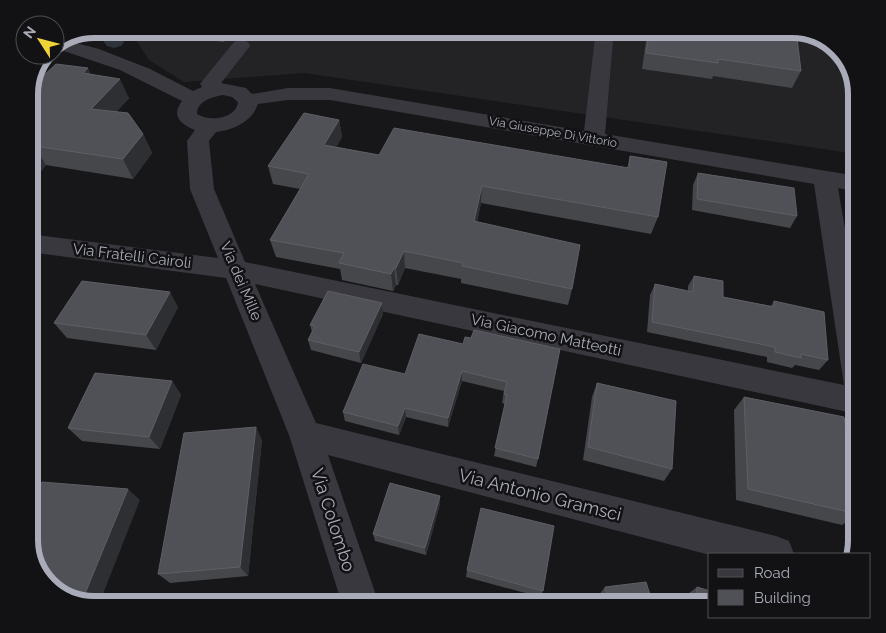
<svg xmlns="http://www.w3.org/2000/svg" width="886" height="633" viewBox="0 0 886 633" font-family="Raleway,sans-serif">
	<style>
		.built { fill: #232326 }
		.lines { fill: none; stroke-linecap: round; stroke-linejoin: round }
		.canal { fill: #2d333d; fill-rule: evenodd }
		.minor { fill: #38383e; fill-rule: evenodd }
		.wall { fill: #45474b }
		.shaded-wall { fill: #2e2f32 }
		.building { fill: #505157; stroke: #5e5f66 }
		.labels { text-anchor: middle; stroke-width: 5; stroke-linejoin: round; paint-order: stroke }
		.far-street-label { font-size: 12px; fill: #a9abb8; stroke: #121214 }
		.street-label { font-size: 15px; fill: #a9abb8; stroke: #121214 }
		.near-street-label { font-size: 18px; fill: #a9abb8; stroke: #121214 }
		.rim { fill: none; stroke: #a9abb8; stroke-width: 6 }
	</style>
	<rect width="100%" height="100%" fill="#171719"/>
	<!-- built -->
	<polygon class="built" points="129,29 793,29 832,42 850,64 857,93 857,154 304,73 184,82 149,60"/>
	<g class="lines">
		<!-- canal -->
		<polygon class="canal" points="102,29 122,29 124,42 121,46 114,48 107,46 104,42"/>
		<!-- minor -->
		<path class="minor" d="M596,29H614L605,134L857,176V192L838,188L857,298V414L255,284L316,423L776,536L789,541L794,554L710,555L328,455L379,604H342L289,435L226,278L29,252V234L218,258L190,189L187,141L195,130C180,124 171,116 182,101L120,70L55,48V43L65,40L99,49L150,69L193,91L202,87L200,84L203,80L234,42L241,40L248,42L250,46L221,83L246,88L252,94L288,88H330L584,131ZM223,95L232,97L238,102C236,119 209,122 197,114C197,101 212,97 223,95ZM288,100H330L814,184L844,385L245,262L214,189L209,141L216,132C233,130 252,122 258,104Z"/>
	</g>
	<!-- wall -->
	<g class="wall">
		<polygon points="145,29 234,29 224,42 146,33"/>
		<polygon points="470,29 575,29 568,34 567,40"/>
		<polygon points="649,29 793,29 801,32 797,40 801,71 792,88 713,76 712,79 642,69 646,41"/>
		<polygon points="91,74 129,98 116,112 143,134 152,153 133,179 46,165 29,186 41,77"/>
		<polygon points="339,120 342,137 336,147 379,155 627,168 630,156 658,217 651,234 481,203 477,222 572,289 568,305 461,283 461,279 405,268 398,285 396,285 393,291 342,280 340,269 276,257 270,240 300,189 273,184 268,166"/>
		<polygon points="698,173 797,216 790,228 692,210 693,185"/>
		<polygon points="694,276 723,297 771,306 774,301 828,360 819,370 795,365 792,368 767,362 767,357 647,332 650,295 655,284 688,291 688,286"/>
		<polygon points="178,307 156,350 67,338 54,323"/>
		<polygon points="383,314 361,363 311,350 308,340 312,332 310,325"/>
		<polygon points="471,338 560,349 538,459 536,467 494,456 505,404 502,403 504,391 462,381 448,427 406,417 399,435 345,421 343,412 405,374 463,344"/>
		<polygon points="172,381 181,395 160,449 82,441 68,428"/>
		<polygon points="597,383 672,469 664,481 583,460 592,397"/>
		<polygon points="744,397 857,508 857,515 842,525 736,500 734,410"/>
		<polygon points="262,440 248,576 170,583 158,574"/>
		<polygon points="440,496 440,504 426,555 375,541 373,534"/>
		<polygon points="467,570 543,591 540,597 466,577"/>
		<polygon points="605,587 653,604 600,604 598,596"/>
		<polygon points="697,587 710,604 688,604 689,593"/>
	</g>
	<!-- shaded-wall -->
	<g class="shaded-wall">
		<polygon points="220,29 234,29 224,42"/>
		<polygon points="568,29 575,29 568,34 567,40"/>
		<polygon points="88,68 97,88 83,73"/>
		<polygon points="38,71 42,80 29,89"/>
		<polygon points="120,79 129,98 101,128 91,109"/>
		<polygon points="339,120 342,137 327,163 324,145"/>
		<polygon points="143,134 152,153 133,179 123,159"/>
		<polygon points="34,146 46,165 29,186 29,151"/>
		<polygon points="482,186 481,203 473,238 474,221"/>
		<polygon points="404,251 405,268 398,285 396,268"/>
		<polygon points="394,268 396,285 393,291 391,274"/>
		<polygon points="170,292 178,307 156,350 146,335"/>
		<polygon points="382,303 383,314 361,363 359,352"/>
		<polygon points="462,371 462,381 448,427 448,418"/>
		<polygon points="172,381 181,395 160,449 149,437"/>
		<polygon points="405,408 406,417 399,435 398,426"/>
		<polygon points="256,427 262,440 248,576 240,567"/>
		<polygon points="29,438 36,444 29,457"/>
		<polygon points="128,489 140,500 99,604 93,604 82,601"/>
		<polygon points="440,496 440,504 426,555 425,548"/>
	</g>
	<!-- building -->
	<g class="building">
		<polygon points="650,29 793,29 796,30 801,71 718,59 718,63 646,53"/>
		<polygon points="56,64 88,68 83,73 120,79 91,109 128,113 143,134 123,159 34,146 29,151 29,89"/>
		<polygon points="304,113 339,120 324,145 379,155 394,128 629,168 630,156 667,162 658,217 482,186 474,221 580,245 572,289 462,266 463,263 404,251 396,268 394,268 391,274 339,263 344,253 270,240 309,174 268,166"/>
		<polygon points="698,173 794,188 797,216 697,199"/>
		<polygon points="694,276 723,281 723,297 774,307 774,301 824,312 828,360 801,354 801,358 775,352 775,347 652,322 655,284 693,292"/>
		<polygon points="82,281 170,292 146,335 54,323"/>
		<polygon points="328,291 382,303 359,352 308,340 315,326 310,325"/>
		<polygon points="474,330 560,349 538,459 495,448 507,395 504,394 507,382 462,371 448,418 405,408 398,426 343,412 363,364 405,374 419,334 463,344 465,337 471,338"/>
		<polygon points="95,373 172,381 149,437 68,428"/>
		<polygon points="597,383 676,401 672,469 588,447"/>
		<polygon points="744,397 844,417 857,508 857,514 748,489"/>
		<polygon points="256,427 240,567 158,574 184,433"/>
		<polygon points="42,482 128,489 82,601 54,591 29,544 29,508"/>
		<polygon points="390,483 440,496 425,548 373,534"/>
		<polygon points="481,508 554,526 543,591 467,570"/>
		<polygon points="646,582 653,604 609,604 605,587"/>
		<polygon points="697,587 710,591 710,604 696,604"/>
	</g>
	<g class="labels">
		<!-- far-street labels -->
		<g class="far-street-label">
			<text transform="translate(553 132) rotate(10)" y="4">Via Giuseppe Di Vittorio</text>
		</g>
		<!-- street labels -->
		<g class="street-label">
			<text transform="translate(132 256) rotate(7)" y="5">Via Fratelli Cairoli</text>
			<text transform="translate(241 281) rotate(67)" y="5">Via dei Mille</text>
			<text transform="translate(546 335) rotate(12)" y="5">Via Giacomo Matteotti</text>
		</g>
		<!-- near-street labels -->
		<g class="near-street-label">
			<text transform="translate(540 495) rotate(14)" y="6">Via Antonio Gramsci</text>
			<text transform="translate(333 520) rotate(72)" y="6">Via Colombo</text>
		</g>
	</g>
	<!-- crop -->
	<path d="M0 0H886V633H0ZM94 38H792A56 56 0 0 1 848 94V540A56 56 0 0 1 792 596H94A56 56 0 0 1 38 540V94A56 56 0 0 1 94 38Z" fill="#121214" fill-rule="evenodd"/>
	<path class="rim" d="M94 38H792A56 56 0 0 1 848 94V540A56 56 0 0 1 792 596H94A56 56 0 0 1 38 540V94A56 56 0 0 1 94 38Z"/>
	<!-- legend -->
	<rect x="708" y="553" width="162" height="65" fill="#121214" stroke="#4e4f56"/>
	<rect x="718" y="569" width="25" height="8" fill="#38383e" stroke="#4e4f56"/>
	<text x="754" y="578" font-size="15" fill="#a9abb8">Road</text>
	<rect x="718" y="590" width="25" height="15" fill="#505157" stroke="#4e4f56"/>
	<text x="754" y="603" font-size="15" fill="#a9abb8">Building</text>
	<!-- north arrow -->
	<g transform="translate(40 40) rotate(306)"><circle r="24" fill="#121214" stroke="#4e4f56"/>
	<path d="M0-4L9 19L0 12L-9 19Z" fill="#f0d437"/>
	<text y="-8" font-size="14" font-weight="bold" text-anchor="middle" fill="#a9abb8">N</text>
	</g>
</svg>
